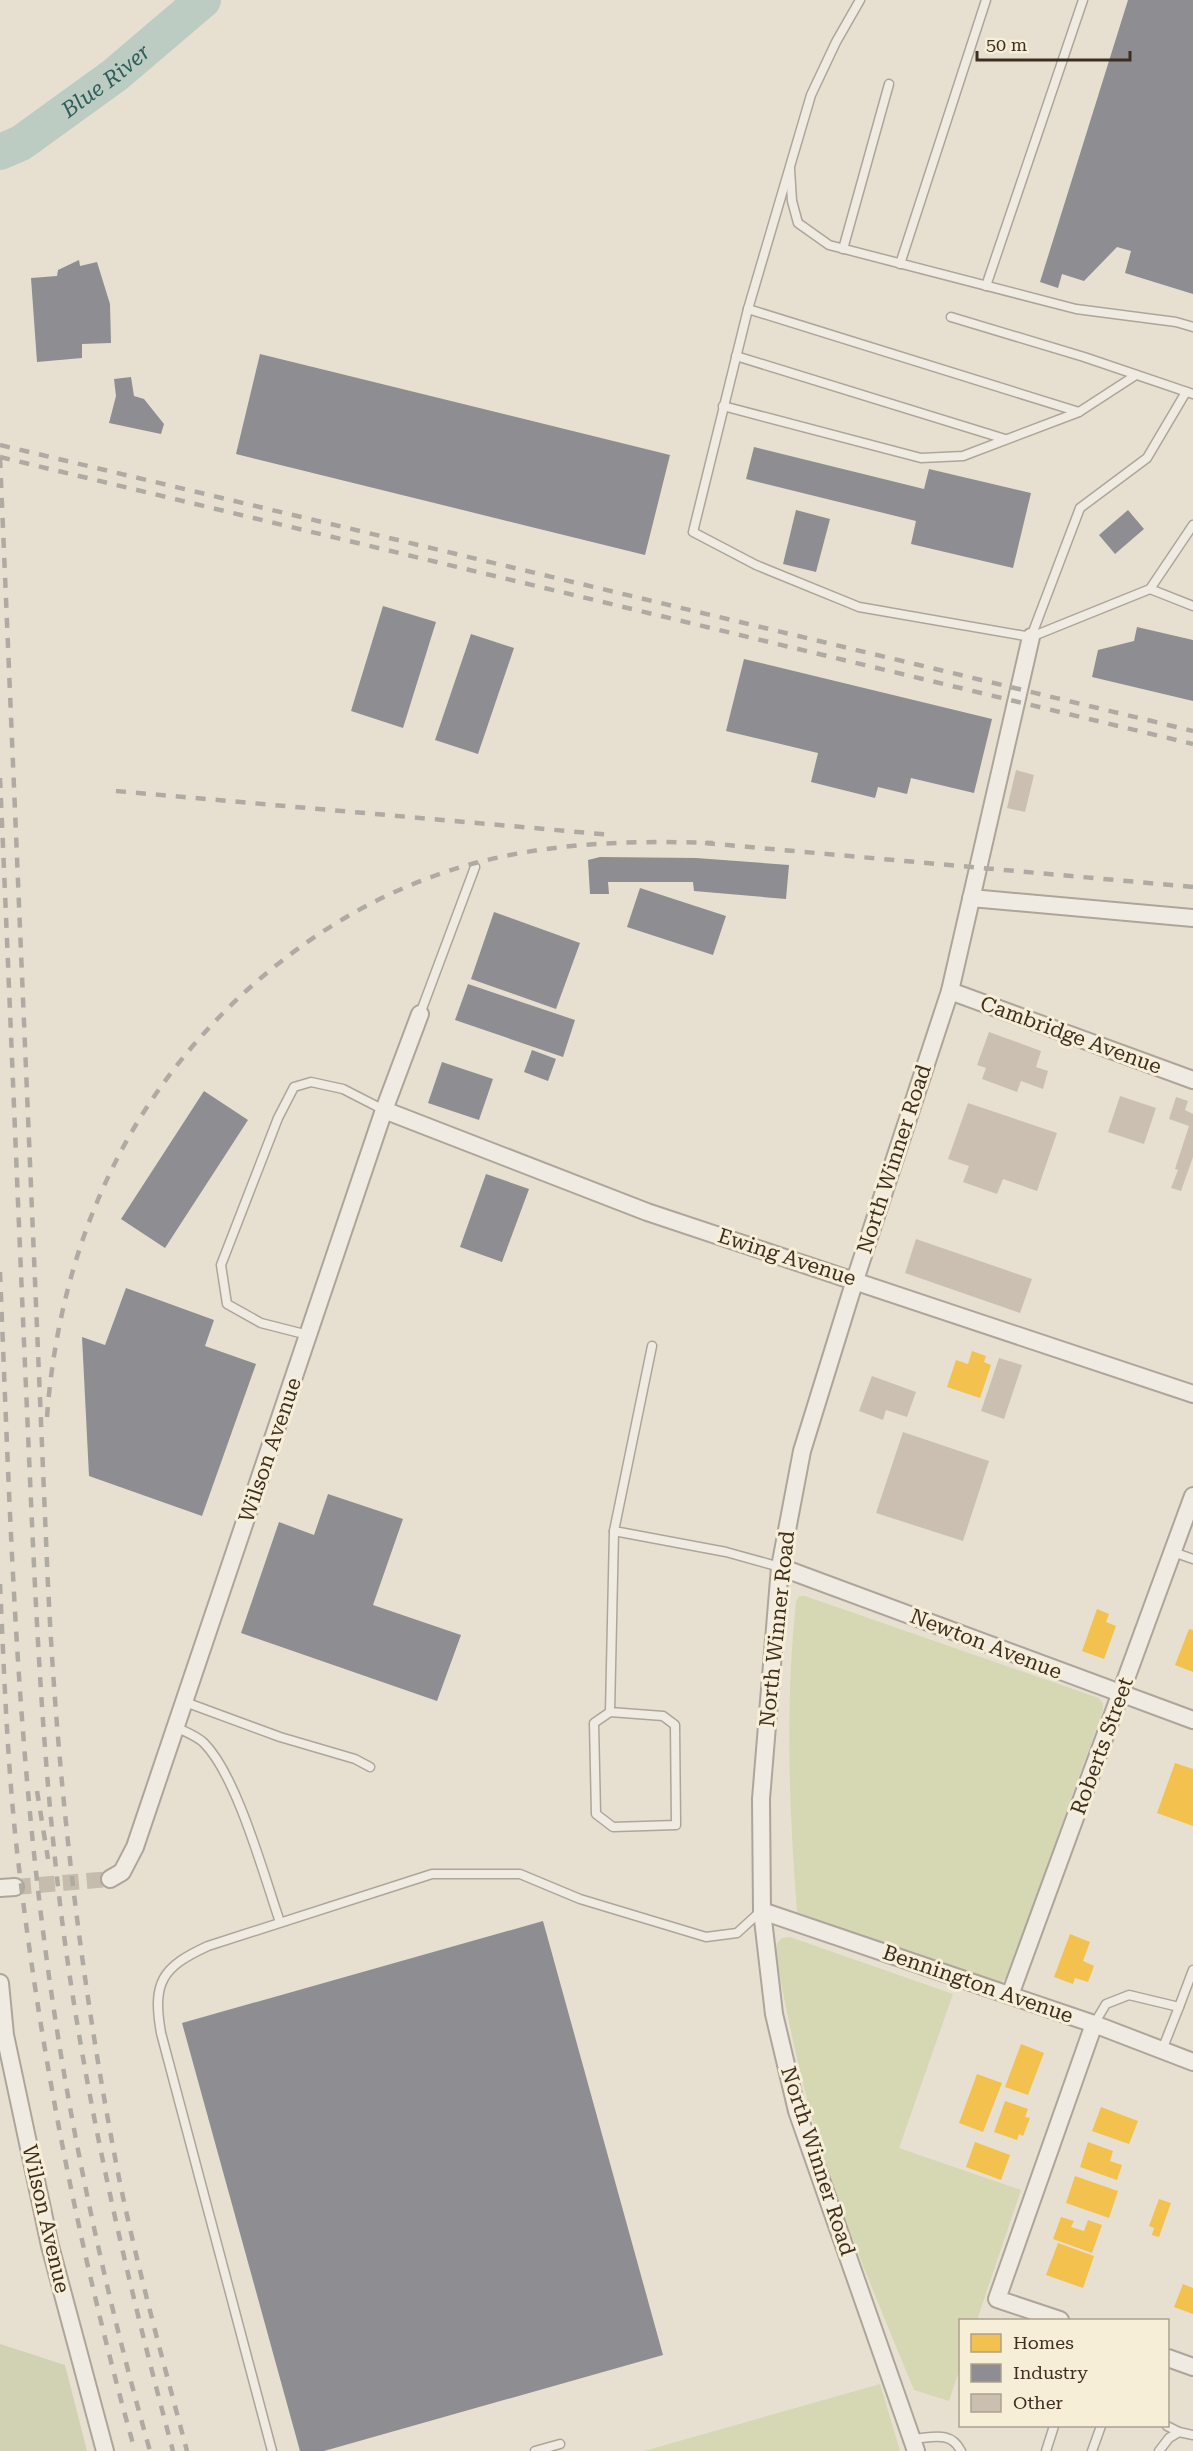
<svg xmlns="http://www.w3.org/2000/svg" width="1193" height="2451" viewBox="0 0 1193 2451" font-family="'Roboto Serif',serif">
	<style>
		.green { fill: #d6d7b3 }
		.cemetery { fill: #d1d1b3 }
		.homes { fill: #f2c14e }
		.industry { fill: #8d8d92 }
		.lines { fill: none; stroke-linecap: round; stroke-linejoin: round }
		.river { stroke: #bcccc2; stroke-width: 36 }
		.building { fill: #cbbfb2 }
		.minor-tunnel { stroke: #c5bcae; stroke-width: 16; stroke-dasharray: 16 8; stroke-linecap: butt }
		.service-casing { stroke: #ada599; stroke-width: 11 }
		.minor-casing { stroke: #ada599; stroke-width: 20 }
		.service { stroke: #efebe3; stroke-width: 8 }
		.minor { stroke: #efebe3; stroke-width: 16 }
		.rail { stroke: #afaaa2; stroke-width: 4.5; stroke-dasharray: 10 10; stroke-linecap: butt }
		.labels { text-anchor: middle; stroke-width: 6; stroke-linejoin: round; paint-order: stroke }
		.street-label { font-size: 21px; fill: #3d2e20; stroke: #f7eed8 }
		.water-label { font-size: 22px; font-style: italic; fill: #2f5d5a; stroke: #f7eed8 }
	</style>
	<rect width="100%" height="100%" fill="#e7e0d1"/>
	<!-- green -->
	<g class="green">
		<path d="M799,1596H805L1099,1698L1103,1703V1710L1007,1977L1002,1982L997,1984L797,1912C789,1808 785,1706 796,1602Z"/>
		<path d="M790,1937L953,1994L899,2148L1021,2190L977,2320H960V2368L949,2401L914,2390C878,2302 839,2213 813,2121C797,2065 786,2008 775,1952L777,1943L782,1938Z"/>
		<polygon points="880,2384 900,2451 644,2451"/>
	</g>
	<!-- cemetery -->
	<polygon class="cemetery" points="0,2344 65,2365 87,2451 0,2451"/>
	<!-- homes -->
	<g class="homes">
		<polygon points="972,1351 986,1356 984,1362 991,1365 980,1398 947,1387 956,1360 968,1364"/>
		<polygon points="1097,1609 1109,1614 1106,1622 1116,1626 1104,1659 1082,1651"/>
		<polygon points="1189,1629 1193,1630 1193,1672 1175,1665"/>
		<polygon points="1175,1763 1193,1769 1193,1826 1157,1813"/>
		<polygon points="1070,1934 1090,1942 1083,1961 1094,1966 1088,1982 1075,1978 1073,1984 1054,1977"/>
		<polygon points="1021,2044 1044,2053 1028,2095 1005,2087"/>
		<polygon points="977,2074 1002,2083 983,2132 959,2123"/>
		<polygon points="1005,2101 1028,2109 1025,2117 1030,2118 1023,2136 1019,2134 1017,2140 994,2132"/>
		<polygon points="1101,2107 1138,2121 1129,2144 1092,2131"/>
		<polygon points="975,2142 1010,2155 1001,2180 966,2167"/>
		<polygon points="1088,2142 1113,2151 1110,2161 1122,2165 1117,2180 1080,2167"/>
		<polygon points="1075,2176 1118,2191 1109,2218 1066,2203"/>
		<polygon points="1159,2199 1171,2203 1159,2237 1152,2235 1154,2228 1149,2226"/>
		<polygon points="1061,2217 1074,2221 1071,2227 1084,2231 1088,2220 1102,2225 1092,2253 1053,2239"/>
		<polygon points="1058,2243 1094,2256 1083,2288 1046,2275"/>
		<polygon points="1183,2284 1193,2288 1193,2314 1174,2307"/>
	</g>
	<!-- industry -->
	<g class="industry">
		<polygon points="1128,0 1193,0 1193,294 1125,273 1131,251 1117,247 1084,281 1062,274 1058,288 1040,282"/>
		<polygon points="79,260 80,266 97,262 110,304 111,343 82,344 82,358 37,362 31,278 57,276 58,270"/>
		<polygon points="260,354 670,455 645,555 236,454"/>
		<polygon points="131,377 134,396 144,399 164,424 161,434 109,423 116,396 114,379"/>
		<polygon points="754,447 924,489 929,469 1031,493 1013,568 911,544 916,521 746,479"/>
		<polygon points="796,510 830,519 816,572 783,564"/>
		<polygon points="1128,510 1144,529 1115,554 1099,535"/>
		<polygon points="383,606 436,622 403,728 351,711"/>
		<polygon points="1137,627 1193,640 1193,701 1092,677 1098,650 1134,641"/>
		<polygon points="471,634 514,648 478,754 435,740"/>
		<polygon points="744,659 992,719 974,793 911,778 907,794 878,787 875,798 811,782 818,753 726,731"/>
		<polygon points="600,857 696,858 789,865 786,899 694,891 693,882 608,882 609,894 590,894 588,860"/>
		<polygon points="640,888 726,916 713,955 627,927"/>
		<polygon points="494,912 580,943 556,1009 471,979"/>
		<polygon points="468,984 575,1020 563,1057 455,1020"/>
		<polygon points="532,1050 556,1059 548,1081 524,1072"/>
		<polygon points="442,1062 493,1079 479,1120 428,1103"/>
		<polygon points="204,1091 248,1120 165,1248 121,1219"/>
		<polygon points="486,1174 529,1189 502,1262 460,1247"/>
		<polygon points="126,1288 214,1320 205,1346 256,1364 202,1516 89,1476 82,1337 105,1345"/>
		<polygon points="328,1494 403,1519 373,1605 461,1635 437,1701 241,1633 279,1522 314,1535"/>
		<polygon points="543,1921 663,2355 324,2451 300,2451 182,2023"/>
	</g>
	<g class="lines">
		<!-- river -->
		<path class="river" id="s1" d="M0,152L21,143L115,75L203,0"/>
	</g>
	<!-- building -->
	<g class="building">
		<polygon points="1016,770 1034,775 1025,812 1007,808"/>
		<polygon points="989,1032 1041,1051 1036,1067 1048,1071 1043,1089 1021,1081 1017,1092 982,1079 986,1068 977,1065"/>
		<polygon points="1120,1096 1156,1108 1144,1144 1108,1132"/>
		<polygon points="1176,1097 1188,1101 1185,1110 1193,1114 1193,1157 1181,1191 1171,1188 1178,1170 1175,1169 1189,1126 1169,1119"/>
		<polygon points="968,1103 1057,1133 1037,1191 1003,1179 997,1194 963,1182 969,1166 948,1159"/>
		<polygon points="916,1239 1032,1279 1020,1313 905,1273"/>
		<polygon points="999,1358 1022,1365 1004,1419 981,1411"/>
		<polygon points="872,1376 916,1392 907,1417 886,1410 883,1420 859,1411"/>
		<polygon points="903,1432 989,1461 963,1541 876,1513"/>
	</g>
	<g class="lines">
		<!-- minor-tunnel -->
		<polyline class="minor-tunnel" points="15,1887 110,1879"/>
		<defs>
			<g id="service">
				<polyline points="860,0 836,42 811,95 748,309 693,532 756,565 859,607 1031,637 1150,589 1193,525"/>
				<polyline points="790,169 792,201 798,223 829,245 1076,309 1176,322 1193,327"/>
				<polyline points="843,249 889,84"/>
				<polyline points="900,264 986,0"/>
				<polyline points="986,286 1083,0"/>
				<polyline points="748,309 1079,412"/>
				<polyline points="951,317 1084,357 1193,394"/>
				<polyline points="736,356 1005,439"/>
				<polyline points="723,406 921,458 963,456 1079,412 1136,375"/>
				<polyline points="1150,589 1193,606"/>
				<polyline points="1031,637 1080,508 1147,458 1186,392"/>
				<polyline points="420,1014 475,867"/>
				<polyline points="308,1335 261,1323 227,1304 221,1265 278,1118 294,1087 311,1082 343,1089 384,1110"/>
				<polyline points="652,1346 614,1531 726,1552 780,1567"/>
				<polyline points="1173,1552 1193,1559"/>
				<polyline points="185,1702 280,1737 355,1759 370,1767"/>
				<polyline points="610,1712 663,1716 675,1725 676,1825 613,1827 596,1814 594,1723 610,1712 614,1531"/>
				<path d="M176,1727C185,1732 197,1736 204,1743C237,1776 264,1876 280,1922"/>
				<polyline points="1179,2007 1193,1970"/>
				<polyline points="1094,2024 1106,2004 1129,1995 1179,2007 1162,2050"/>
				<polyline points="1167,2426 1179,2432"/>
				<path d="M911,2439C932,2438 950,2430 961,2451"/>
				<path d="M272,2451L161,2033C152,1982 162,1967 208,1946L432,1874H520L580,1899L706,1937L737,1933L761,1911"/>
				<polyline points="535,2451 560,2444"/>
				<polyline points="1046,2451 1054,2426"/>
				<polyline points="1092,2451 1101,2426"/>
				<polyline points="1159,2451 1169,2438 1179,2432 1193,2435"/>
			</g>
			<g id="minor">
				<polyline points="971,898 1193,918"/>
				<polyline points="950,991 1193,1080"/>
				<polyline points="384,1110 647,1212 1193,1394"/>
				<polyline points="780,1567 1193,1720"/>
				<polyline points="110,1879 122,1872 135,1847 384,1110 420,1014"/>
				<polyline points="0,1888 15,1887"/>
				<polyline points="762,1911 1094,2024 1193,2062"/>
				<polyline points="0,1983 5,2035 50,2246 105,2451"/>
				<polyline points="1010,1995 1193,1496"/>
				<polyline points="1060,2320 997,2299 1094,2024"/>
				<polyline points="1168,2358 1193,2367"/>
				<polyline points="916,2451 797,2111 774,2014 762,1911 761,1799 780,1567 802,1451 855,1280 950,991 1031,637"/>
			</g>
		</defs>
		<!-- service casing -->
		<use href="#service" class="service-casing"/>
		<!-- minor casing -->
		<use href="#minor" class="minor-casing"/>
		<!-- service -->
		<use href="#service" class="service"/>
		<!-- minor -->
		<use href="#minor" class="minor"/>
		<!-- rail -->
		<g class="rail">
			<path d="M0,445C398,540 795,635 1193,731"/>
			<polyline points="0,457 1193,744"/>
			<path d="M0,458L47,1563C56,1770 79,1975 119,2178C138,2270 163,2361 187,2451"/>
			<path d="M0,778C9,981 17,1184 26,1388C34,1566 40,1744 62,1920C85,2100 126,2276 173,2451"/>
			<polyline points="116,791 612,835"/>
			<polyline points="705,843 1193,887"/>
			<path d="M0,1272C9,1489 15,1707 42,1923C64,2102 101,2278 150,2451"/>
			<path d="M47,1417C53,1333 74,1246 112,1169C175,1038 297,925 434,876C525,843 618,840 713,843"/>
			<path d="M0,1584C4,1670 7,1757 16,1842C39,2048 79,2252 135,2451"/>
			<polyline points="37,1791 48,1859"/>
		</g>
	</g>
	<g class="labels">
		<!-- street labels -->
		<g class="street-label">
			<text transform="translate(1071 1035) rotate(20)" y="7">Cambridge Avenue</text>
			<text transform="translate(894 1159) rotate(-72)" y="7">North Winner Road</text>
			<text transform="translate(787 1257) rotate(18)" y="7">Ewing Avenue</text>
			<text transform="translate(270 1450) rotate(-71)" y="7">Wilson Avenue</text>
			<text transform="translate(777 1629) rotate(-84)" y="7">North Winner Road</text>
			<text transform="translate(986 1644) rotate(21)" y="7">Newton Avenue</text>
			<text transform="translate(1102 1746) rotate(-70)" y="7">Roberts Street</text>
			<text transform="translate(978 1984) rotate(19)" y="7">Bennington Avenue</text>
			<text transform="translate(818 2161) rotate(72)" y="7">North Winner Road</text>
			<text transform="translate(46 2219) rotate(77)" y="7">Wilson Avenue</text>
		</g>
		<!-- water labels -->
		<g class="water-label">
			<text dy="8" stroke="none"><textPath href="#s1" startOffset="128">Blue River</textPath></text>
		</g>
	</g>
	<!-- legend -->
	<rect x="959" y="2319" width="210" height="108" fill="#f7eed8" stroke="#ada18e" stroke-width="1.5"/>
	<rect x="971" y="2334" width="30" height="18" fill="#f2c14e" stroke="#ada18e" stroke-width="1.5"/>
	<text x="1013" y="2349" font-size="18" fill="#3d2e20">Homes</text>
	<rect x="971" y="2364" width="30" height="18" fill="#8d8d92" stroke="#ada18e" stroke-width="1.5"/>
	<text x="1013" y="2379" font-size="18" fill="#3d2e20">Industry</text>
	<rect x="971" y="2394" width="30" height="18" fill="#cbbfb2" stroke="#ada18e" stroke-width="1.5"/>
	<text x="1013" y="2409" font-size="18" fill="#3d2e20">Other</text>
	<!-- scale -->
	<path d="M977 51v9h153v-9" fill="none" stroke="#3d2e20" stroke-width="3"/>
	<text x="986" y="51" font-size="18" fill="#3d2e20" stroke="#f7eed8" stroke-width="4.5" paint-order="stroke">50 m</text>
</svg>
